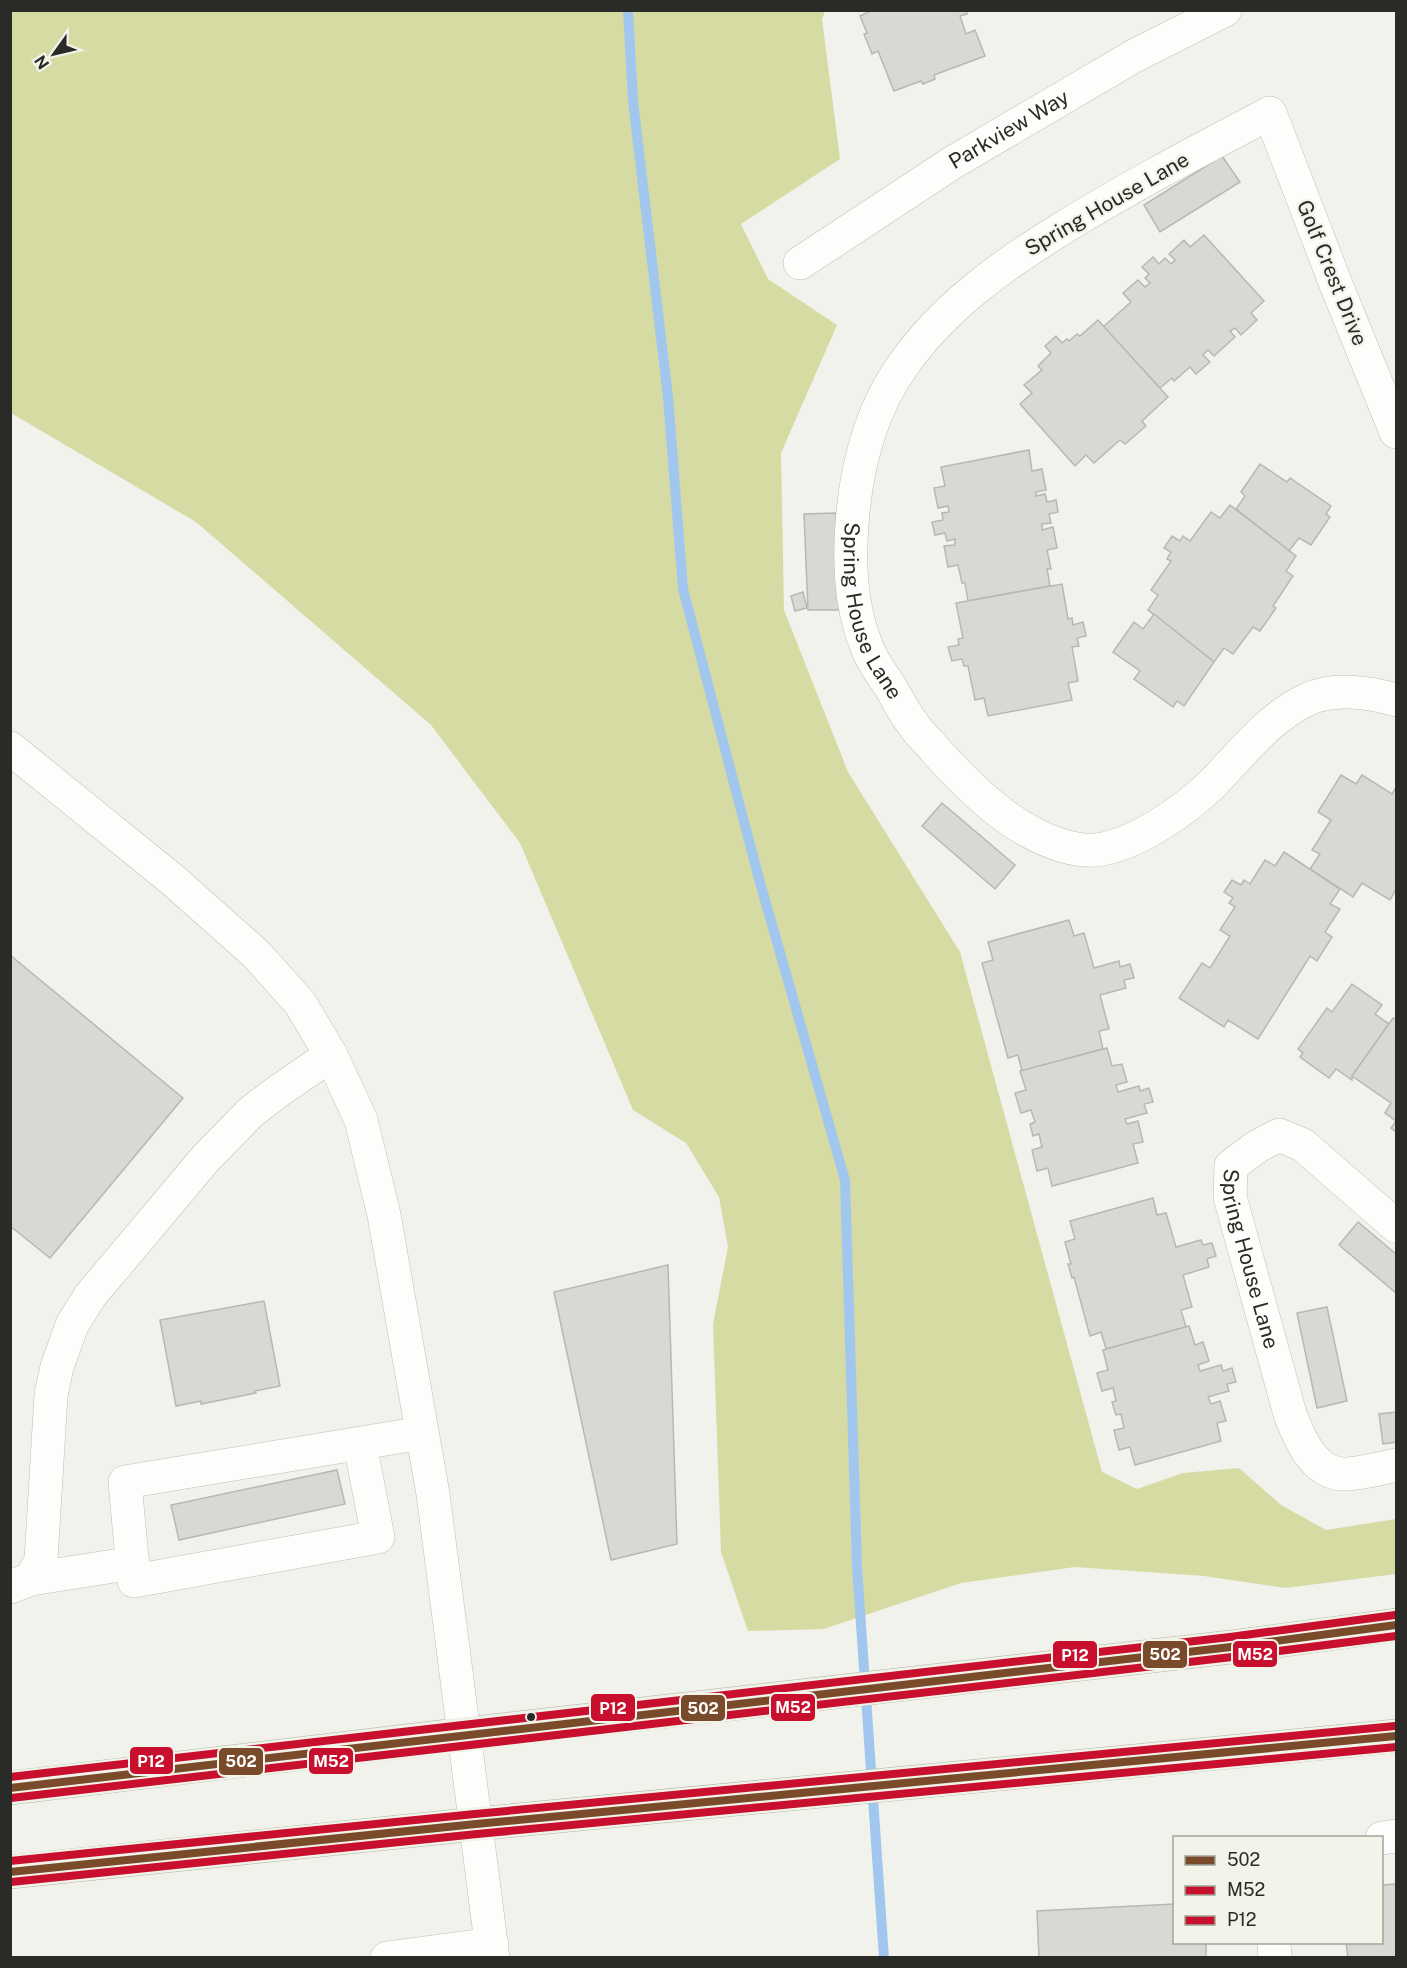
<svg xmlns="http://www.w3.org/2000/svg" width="1407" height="1968" viewBox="0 0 1407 1968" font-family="'Public Sans',sans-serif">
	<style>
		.green { fill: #d6dba4 }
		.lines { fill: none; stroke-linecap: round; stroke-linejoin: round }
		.stream { stroke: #a1c7ef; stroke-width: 10 }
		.building { fill: #d8d9d4; stroke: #b7b8b3; stroke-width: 1.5 }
		.minor-casing { stroke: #bebfba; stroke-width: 34 }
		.major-casing { stroke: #b3b5a6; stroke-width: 34 }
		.minor { stroke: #fdfdfc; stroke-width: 33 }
		.major { stroke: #edeee6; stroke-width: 33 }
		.bus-1-casing { stroke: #f2f4ea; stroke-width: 12 }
		.bus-2-casing { stroke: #f2f4ea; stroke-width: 12 }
		.bus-3-casing { stroke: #f2f4ea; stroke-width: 12 }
		.bus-1 { stroke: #7a4b2a; stroke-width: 8 }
		.bus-2 { stroke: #c8102e; stroke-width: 8 }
		.bus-3 { stroke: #c8102e; stroke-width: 8 }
		.bus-dot { fill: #2a2b27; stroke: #f2f4ea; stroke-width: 2 }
		.labels { text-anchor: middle; stroke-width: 4.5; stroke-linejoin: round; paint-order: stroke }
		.street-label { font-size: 21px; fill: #2a2b27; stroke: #f2f4ea }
		.line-badge { stroke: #f2f4ea; stroke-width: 2 }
		.badge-label { font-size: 16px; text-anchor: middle; font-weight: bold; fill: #fff }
	</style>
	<rect width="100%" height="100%" fill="#f1f2ec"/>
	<!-- green -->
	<polygon class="green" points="11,10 825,11 822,19 840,159 741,224 768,279 837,325 781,453 784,610 848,772 960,952 1102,1472 1137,1489 1183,1473 1239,1468 1281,1505 1326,1530 1396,1519 1396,1574 1285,1588 1204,1576 1075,1567 961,1583 824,1629 748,1631 721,1552 713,1324 728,1247 719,1197 686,1143 633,1110 520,843 431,725 196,522 11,413"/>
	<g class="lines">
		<!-- stream -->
		<polyline class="stream" points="628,10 633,101 668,397 683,589 759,879 845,1180 857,1567 884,1958"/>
	</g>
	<!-- building -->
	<g class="building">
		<polygon points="966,10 967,14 960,16 966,34 975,30 985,56 934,75 935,79 923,84 921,81 894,91 878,51 872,54 864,34 867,33 860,16 873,10"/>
		<polygon points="1222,156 1240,182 1160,232 1144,205"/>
		<polygon points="1204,235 1264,301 1251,313 1257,320 1241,335 1235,328 1230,331 1235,337 1214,356 1208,350 1203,355 1210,362 1196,374 1190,367 1174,381 1172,378 1160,388 1103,327 1131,302 1123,293 1138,280 1145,287 1150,283 1145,278 1149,274 1142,267 1153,257 1159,264 1165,258 1171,264 1175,260 1169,254 1184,240 1190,247"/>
		<polygon points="1098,320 1168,397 1142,421 1146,426 1125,444 1120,440 1094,463 1086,455 1075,466 1020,404 1032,393 1024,385 1042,370 1038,366 1051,353 1045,346 1056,336 1062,343 1067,339 1069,341 1077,334 1080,336"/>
		<polygon points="1029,450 1032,471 1042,469 1046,490 1036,492 1036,496 1045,494 1047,502 1056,500 1058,512 1049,514 1051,523 1042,524 1042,530 1053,527 1057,548 1047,550 1051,569 1047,569 1050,586 968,601 965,583 962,583 958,565 948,567 944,546 955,545 955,539 947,541 945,533 935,535 932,522 943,520 942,513 949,512 948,506 938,508 934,488 945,486 941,467"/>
		<polygon points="1260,464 1287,482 1290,478 1331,506 1326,514 1330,517 1311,545 1299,538 1289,551 1236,509 1245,496 1241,492"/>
		<polygon points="1230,505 1296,556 1286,571 1293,576 1273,606 1276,608 1260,631 1253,627 1233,654 1224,648 1214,662 1148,610 1158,595 1151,590 1171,561 1167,559 1171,552 1164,548 1172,536 1180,541 1183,536 1190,541 1211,512 1220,518"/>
		<polygon points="836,513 839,610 808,610 804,514"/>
		<polygon points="1062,584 1068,619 1072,618 1073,625 1083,622 1086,636 1077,638 1079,646 1072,647 1078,681 1068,683 1072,700 988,716 984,698 975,700 968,666 964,666 962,659 952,661 948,647 959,645 958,639 963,638 956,603"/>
		<polygon points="803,592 807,608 795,611 791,596"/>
		<polygon points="1154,614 1214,662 1184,706 1177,701 1173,707 1134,679 1140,671 1113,652 1134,622 1143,629"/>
		<polygon points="1341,775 1356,784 1362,775 1392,794 1396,787 1396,892 1395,891 1390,900 1362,883 1353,897 1310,869 1320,854 1312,850 1331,820 1318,812"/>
		<polygon points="942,803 1015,865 995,889 922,826"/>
		<polygon points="1284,852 1340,889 1330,904 1340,909 1325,932 1332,937 1317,961 1310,956 1258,1039 1228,1020 1224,1027 1179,998 1202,963 1210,968 1230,936 1220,930 1235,907 1229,903 1233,898 1224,892 1232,880 1241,885 1244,880 1250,884 1265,860 1275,866"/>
		<polygon points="1069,920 1074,936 1084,933 1094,968 1119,961 1120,967 1130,964 1134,978 1124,980 1126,988 1100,995 1109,1029 1099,1031 1103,1049 1022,1071 1018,1055 1008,1058 982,963 993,960 988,942"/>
		<polygon points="10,955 183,1098 50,1258 10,1226"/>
		<polygon points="1352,984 1382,1005 1375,1014 1389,1024 1352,1076 1352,1080 1336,1069 1329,1078 1300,1057 1303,1053 1298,1049 1327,1008 1332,1012"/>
		<polygon points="1393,1018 1396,1020 1396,1132 1391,1128 1396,1121 1385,1113 1391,1103 1352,1076"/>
		<polygon points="1107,1048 1112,1066 1122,1064 1127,1082 1116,1085 1118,1092 1139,1086 1140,1091 1149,1088 1153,1102 1144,1104 1147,1113 1125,1119 1127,1124 1138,1121 1143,1142 1133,1144 1138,1163 1052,1186 1048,1168 1037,1171 1032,1150 1042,1147 1039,1134 1033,1136 1030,1124 1035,1122 1031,1110 1021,1113 1015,1093 1026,1090 1020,1071"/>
		<polygon points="1153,1198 1157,1215 1166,1213 1176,1247 1201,1240 1203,1245 1212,1243 1216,1256 1207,1259 1209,1267 1183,1275 1192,1307 1181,1310 1186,1327 1106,1349 1101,1332 1090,1336 1074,1277 1072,1278 1068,1264 1071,1264 1065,1242 1075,1239 1070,1221"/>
		<polygon points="1358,1222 1396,1254 1396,1293 1339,1245"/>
		<polygon points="668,1265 677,1544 611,1560 554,1292"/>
		<polygon points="264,1301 280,1386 255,1391 256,1393 201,1404 201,1401 176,1406 160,1320"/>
		<polygon points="1327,1307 1347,1401 1317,1408 1297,1313"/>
		<polygon points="1189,1326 1195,1345 1203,1342 1209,1361 1198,1365 1200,1371 1221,1365 1223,1371 1232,1368 1236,1382 1227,1384 1229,1391 1208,1397 1211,1404 1220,1401 1226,1421 1217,1423 1221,1441 1135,1465 1130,1447 1119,1450 1114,1430 1124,1428 1121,1414 1116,1415 1112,1402 1116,1401 1113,1388 1102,1391 1097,1373 1108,1370 1103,1350"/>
		<polygon points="1396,1412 1396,1442 1383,1444 1379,1414"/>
		<polygon points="337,1470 345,1504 179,1540 171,1505"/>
		<polygon points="1396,1884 1396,1958 1348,1958 1346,1942 1382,1942 1382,1885"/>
		<polygon points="1174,1904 1174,1942 1206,1942 1206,1958 1039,1958 1037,1911"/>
	</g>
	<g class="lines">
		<defs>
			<g id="minor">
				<path id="s1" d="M800,263L952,163L1134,56L1225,10"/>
				<path id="s2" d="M1396,432L1335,282L1270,113C1198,151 1127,188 1058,231C1000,267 943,308 903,365C873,407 858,461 853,512C849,556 849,602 866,645C871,660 882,674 891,688C898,700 904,713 913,724C919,734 929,742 936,751C971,789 1009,828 1060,845C1073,849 1088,852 1102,849C1138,843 1185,810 1211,785C1241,755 1267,719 1306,700C1333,687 1369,692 1396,700"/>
				<polyline points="10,748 174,881 257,955 300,1003 331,1055 361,1120 384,1215 433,1494 493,1958"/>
				<path id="s3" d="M1396,1226L1303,1145L1279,1135L1258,1146L1231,1166L1230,1197L1290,1414C1299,1437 1312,1471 1341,1474C1354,1475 1383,1468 1396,1465"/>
				<polyline points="360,1444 378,1537 134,1581 125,1482 422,1433"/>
				<polyline points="31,1579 133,1563"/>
				<polyline points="10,1587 31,1579 41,1560 51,1395 57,1367 72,1325 90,1296 206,1158 251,1112 277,1092 331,1055"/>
				<polyline points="1382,1838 1396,1836"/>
				<polyline points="1274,1942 1275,1958"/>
				<polyline points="387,1958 492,1944"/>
			</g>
			<g id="major">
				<polyline points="10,1788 465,1734 1231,1647 1396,1625"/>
				<polyline points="10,1872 476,1824 1396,1736"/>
			</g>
		</defs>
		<!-- minor casing -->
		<use href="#minor" class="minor-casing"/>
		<!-- major casing -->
		<use href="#major" class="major-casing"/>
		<!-- minor -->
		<use href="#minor" class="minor"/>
		<!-- major -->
		<use href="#major" class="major"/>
		<defs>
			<g id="bus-1">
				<polyline points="10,1788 1231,1647 1396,1625"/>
				<polyline points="10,1872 476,1824 1396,1736"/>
			</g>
			<g id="bus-2">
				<polyline points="11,1798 1232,1657 1396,1636"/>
				<polyline points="11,1882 477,1834 1396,1747"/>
			</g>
			<g id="bus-3">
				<polyline points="10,1777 1230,1637 1395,1615"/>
				<polyline points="10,1861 475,1814 1395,1726"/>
			</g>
		</defs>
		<!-- bus-1 casing -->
		<use href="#bus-1" class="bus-1-casing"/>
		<!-- bus-2 casing -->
		<use href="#bus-2" class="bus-2-casing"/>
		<!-- bus-3 casing -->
		<use href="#bus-3" class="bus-3-casing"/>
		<!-- bus-1 -->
		<use href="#bus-1" class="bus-1"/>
		<!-- bus-2 -->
		<use href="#bus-2" class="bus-2"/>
		<!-- bus-3 -->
		<use href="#bus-3" class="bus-3"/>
	</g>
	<!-- markers -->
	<circle class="bus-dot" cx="531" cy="1717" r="5"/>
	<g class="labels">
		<!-- street labels -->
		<g class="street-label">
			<text dy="7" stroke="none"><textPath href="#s1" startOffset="248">Parkview Way</textPath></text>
			<text transform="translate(1107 204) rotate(-30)" y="7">Spring House Lane</text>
			<text transform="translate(1332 273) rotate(68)" y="7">Golf Crest Drive</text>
			<text dy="7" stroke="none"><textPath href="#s2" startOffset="1052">Spring House Lane</textPath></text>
			<text dy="7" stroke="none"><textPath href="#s3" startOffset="302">Spring House Lane</textPath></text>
		</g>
	</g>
	<g class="line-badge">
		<rect x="1232" y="1640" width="46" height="28" rx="6" fill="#c8102e"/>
		<rect x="1142" y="1640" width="46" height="29" rx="6" fill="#7a4b2a"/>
		<rect x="1052" y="1640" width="46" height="29" rx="6" fill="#c8102e"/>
		<rect x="770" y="1693" width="46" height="29" rx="6" fill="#c8102e"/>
		<rect x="590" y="1693" width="46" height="29" rx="6" fill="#c8102e"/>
		<rect x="680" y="1694" width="46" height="28" rx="6" fill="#7a4b2a"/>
		<rect x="129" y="1746" width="45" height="29" rx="6" fill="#c8102e"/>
		<rect x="308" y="1747" width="46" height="28" rx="6" fill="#c8102e"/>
		<rect x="218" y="1747" width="46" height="29" rx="6" fill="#7a4b2a"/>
	</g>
	<g class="badge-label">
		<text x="1255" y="1660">M52</text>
		<text x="1165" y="1660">502</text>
		<text x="1075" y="1661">P12</text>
		<text x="793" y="1713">M52</text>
		<text x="613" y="1714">P12</text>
		<text x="703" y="1714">502</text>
		<text x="151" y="1767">P12</text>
		<text x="331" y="1767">M52</text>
		<text x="241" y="1767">502</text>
	</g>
	<!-- border -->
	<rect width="1407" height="1968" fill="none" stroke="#2a2b27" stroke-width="24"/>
	<!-- legend -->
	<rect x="1173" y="1836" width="210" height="108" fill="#f2f4ea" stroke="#a2a49c" stroke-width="1.5"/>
	<rect x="1185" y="1856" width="30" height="9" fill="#7a4b2a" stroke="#a2a49c" stroke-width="1.5"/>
	<text x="1227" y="1866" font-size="18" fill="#2a2b27">502</text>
	<rect x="1185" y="1886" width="30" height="9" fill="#c8102e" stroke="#a2a49c" stroke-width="1.5"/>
	<text x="1227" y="1896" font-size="18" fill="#2a2b27">M52</text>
	<rect x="1185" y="1916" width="30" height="9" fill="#c8102e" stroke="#a2a49c" stroke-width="1.5"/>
	<text x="1227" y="1926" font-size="18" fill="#2a2b27">P12</text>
	<!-- north arrow -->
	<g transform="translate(54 54) rotate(236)" stroke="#f2f4ea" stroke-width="4.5" paint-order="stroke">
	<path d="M0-4.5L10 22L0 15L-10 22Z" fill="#2a2b27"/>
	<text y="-9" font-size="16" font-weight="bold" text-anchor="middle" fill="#2a2b27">N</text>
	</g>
</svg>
